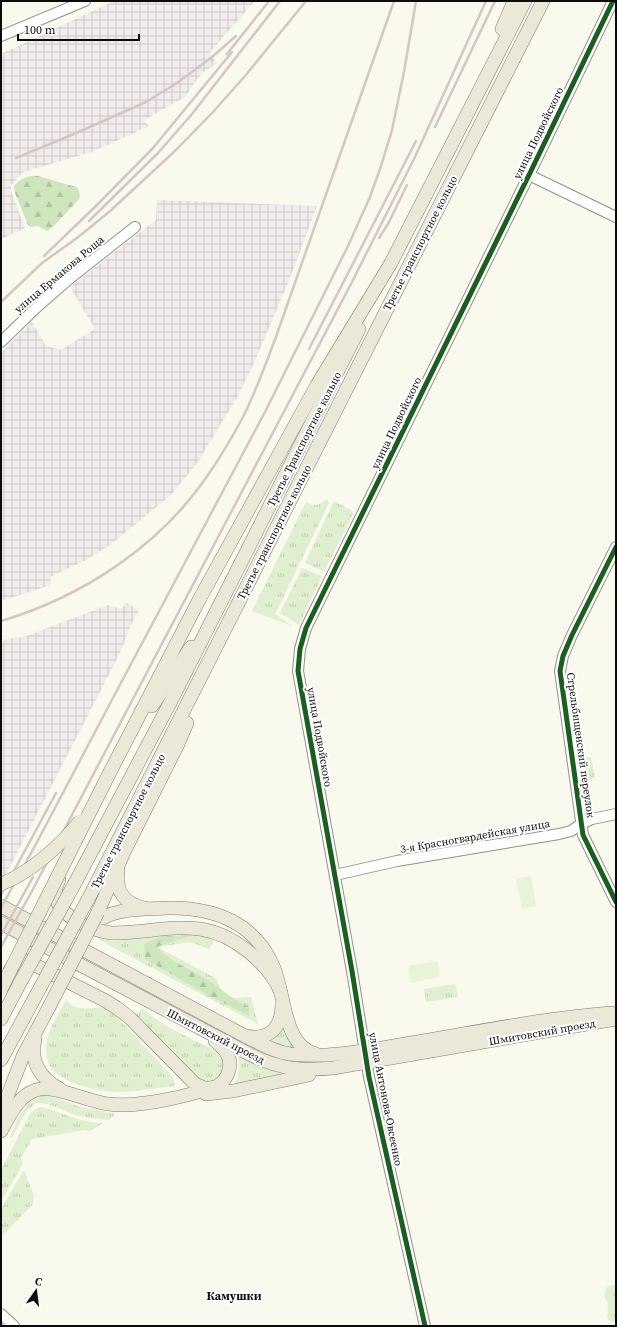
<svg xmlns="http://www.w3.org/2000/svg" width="617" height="1327" viewBox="0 0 617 1327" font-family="'Source Serif 4',serif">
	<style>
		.industrial { fill: url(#industrial-grid) }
		.grass { fill: url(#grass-tufts) }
		.forest { fill: url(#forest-firs) }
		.pitch { fill: #e8f3d9 }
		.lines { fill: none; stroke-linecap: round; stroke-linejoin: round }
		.minor-casing { stroke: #92928d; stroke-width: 12 }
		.major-casing { stroke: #7f7f7a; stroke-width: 14 }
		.minor { stroke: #fefefc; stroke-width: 10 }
		.major { stroke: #ebe8d8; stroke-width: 13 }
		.rail { stroke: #d5c6c4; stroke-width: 2.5 }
		.major-bridge-casing { stroke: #7f7f7a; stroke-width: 14; stroke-linecap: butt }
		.major-bridge { stroke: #ebe8d8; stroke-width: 13 }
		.cycleway-casing { stroke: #fff; stroke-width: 8 }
		.cycleway { stroke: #1b5e20; stroke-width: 5 }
		.labels { text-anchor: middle; stroke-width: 4; stroke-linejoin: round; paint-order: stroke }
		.street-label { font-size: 11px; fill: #0b0b0b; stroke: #fff }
		.neighbourhood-label { font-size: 12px; font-weight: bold; fill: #0b0b0b; stroke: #fff }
	</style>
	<defs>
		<pattern id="industrial-grid" width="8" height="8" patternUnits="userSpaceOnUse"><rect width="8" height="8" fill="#f1ebeb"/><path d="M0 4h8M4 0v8" fill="none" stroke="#cdc8c8"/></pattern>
		<pattern id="grass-tufts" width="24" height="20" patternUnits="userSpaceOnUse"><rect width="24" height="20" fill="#dfefcf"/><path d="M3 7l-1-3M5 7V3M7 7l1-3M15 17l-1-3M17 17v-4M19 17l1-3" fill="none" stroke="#beccb0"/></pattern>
		<pattern id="forest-firs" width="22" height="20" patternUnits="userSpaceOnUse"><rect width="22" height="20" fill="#cee6be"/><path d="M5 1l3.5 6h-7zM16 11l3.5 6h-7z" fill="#b0c4a2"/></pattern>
	</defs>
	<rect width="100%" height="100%" fill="#f9f9ee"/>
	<!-- industrial -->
	<g class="industrial">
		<polygon points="114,1 255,1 209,53 217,63 201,74 185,97 144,120 149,126 92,152 23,172 11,185 11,191 25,228 1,239 1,54"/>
		<polygon points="157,200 317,206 290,278 254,363 238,396 197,463 171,495 110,545 86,560 50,577 51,585 1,601 1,352 32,322 46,346 61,350 95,329 70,287 156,220"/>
		<polygon points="127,603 139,610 128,631 122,649 4,878 1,877 1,646 5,639 24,637 108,605 121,609"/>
	</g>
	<!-- grass -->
	<g class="grass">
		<path d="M327,499L329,503L275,614L292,626L252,611L306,502C314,508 320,505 327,499Z"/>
		<polygon points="334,501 351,510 353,514 324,572 305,563"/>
		<polygon points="302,568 322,576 299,625 280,613"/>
		<polygon points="591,757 595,778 586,779 582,758"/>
		<polygon points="193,934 215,939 209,949 190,942 157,947 217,979 222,999 251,997 258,1024 99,940 100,937 112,941"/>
		<polygon points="455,984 458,997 426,1002 424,989"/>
		<path d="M66,1000C76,1012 89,1008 103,1007L116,1016L173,1077L175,1086C155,1088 136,1092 116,1092C99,1092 58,1082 50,1066C45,1057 45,1045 48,1036C51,1025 61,1010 66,1000Z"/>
		<path d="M142,1008C164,1028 191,1038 217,1051C221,1058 226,1068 221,1076C219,1079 213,1081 210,1084L203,1082L134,1017Z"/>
		<polygon points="282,1025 302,1050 281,1046 262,1038"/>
		<path d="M237,1054L259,1066L283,1074L233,1087C240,1076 241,1066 237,1054Z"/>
		<path d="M41,1096H50L80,1107L112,1113L115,1115L108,1120C99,1119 89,1118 79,1116C65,1112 51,1102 36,1103L26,1112L12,1138L10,1137C17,1121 23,1103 41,1096Z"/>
		<path d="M41,1107C63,1112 79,1123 103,1123L90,1131L85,1130L32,1139L21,1158L23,1164L1,1201V1170L30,1114L35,1109Z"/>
		<polygon points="24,1170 34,1196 33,1204 1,1237 1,1209"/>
		<path d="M616,1284V1322L608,1320C606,1314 609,1311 608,1306C608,1298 601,1299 607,1287Z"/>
	</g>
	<!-- forest -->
	<g class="forest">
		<path d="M31,176H38L76,187C80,190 80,195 79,199L53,227L47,231L38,226L31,227L28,225L15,193L14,186C19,180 25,177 31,176Z"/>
		<path d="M162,936L186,937L157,947C171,963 193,970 211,982C224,991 235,1001 249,1007V1016L208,995L145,959L144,944Z"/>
	</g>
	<!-- pitch -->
	<g class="pitch">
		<polygon points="531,876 536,906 522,909 516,879"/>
		<path d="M436,961C439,964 441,973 439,977L413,983L411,982L408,969L409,966Z"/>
	</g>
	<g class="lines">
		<defs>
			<g id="minor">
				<polyline points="1,36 85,1"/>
				<polyline points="529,175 616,217"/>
				<polyline points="1,342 37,307 69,279 135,227"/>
				<polyline points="616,547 572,635 563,656 560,671 583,835 616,902"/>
				<polyline points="335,875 397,861 559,834 571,831 581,824 592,819 616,814"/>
				<polyline points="1,1314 14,1326"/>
				<polyline points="425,1326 369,1077 352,971 298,671 300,649 306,628 529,175 613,1"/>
			</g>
			<g id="major">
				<polyline points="502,29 514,1"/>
				<polyline points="152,706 191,647"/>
				<polyline points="110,772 199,600 317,385 391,263 525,1"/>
				<path d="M118,871C115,892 125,904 145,908"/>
				<path d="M59,880C56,886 54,891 56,898C60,917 94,931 111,933C166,933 201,913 249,952C262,963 275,977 281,993"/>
				<polyline points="75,883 171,701 359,329"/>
				<polyline points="93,890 543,1"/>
				<path d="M1,906L245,1036C260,1043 274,1052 290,1054C328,1059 374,1049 411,1043C478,1032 544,1018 612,1013"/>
				<polyline points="98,912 124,852 178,744 187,723"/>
				<path d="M103,918C120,908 149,909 168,908C214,907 256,923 274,968C285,994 283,1046 316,1054"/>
				<path d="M1,923L251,1055C280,1069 300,1071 333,1068L616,1019"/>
				<path d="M10,970C15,964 19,960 27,961L106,1001L117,1008L130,1018L195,1084L204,1088H211"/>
				<polyline points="1,1019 21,981"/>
				<path d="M247,1036C270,1041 282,1026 282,1005"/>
				<path d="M35,1040C29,1061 41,1079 60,1089"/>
				<polyline points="1,1060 40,988"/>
				<polyline points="206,1094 233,1091 309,1075"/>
				<polyline points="1,1113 23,1056 49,1007"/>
				<path d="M1,1131C10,1115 18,1096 36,1090C54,1084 88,1102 109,1104C138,1108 189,1096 217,1086C228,1080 234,1064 226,1052C223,1048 219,1044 215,1041"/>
			</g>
		</defs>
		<!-- minor casing -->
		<use href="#minor" class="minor-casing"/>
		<!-- major casing -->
		<use href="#major" class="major-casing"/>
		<!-- minor -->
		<use href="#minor" class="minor"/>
		<!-- major -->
		<use href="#major" class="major"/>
		<!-- rail -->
		<g class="rail">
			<polyline points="227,54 269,1"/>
			<polyline points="435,127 495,1"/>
			<polyline points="16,158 74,134 146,102 177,83 212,57 236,36"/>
			<polyline points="89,221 158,153 192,114 280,1"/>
			<polyline points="379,238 388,224 407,185"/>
			<polyline points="44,256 98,204 153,148 232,52"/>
			<polyline points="1,302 42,263 77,238 109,212 176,150 213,112 245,76 306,1"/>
			<polyline points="309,349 416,141"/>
			<path d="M1,621C82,597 160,546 208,475C221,456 233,436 244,415C257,389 267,361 277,334L394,1"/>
			<polyline points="1,895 56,793"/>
			<polyline points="1,908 36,844 114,696 266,410 348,246 370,197 381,166 392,130 404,72 416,1"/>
			<polyline points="1,935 33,877"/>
			<polyline points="1,947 32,891 351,284 414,159 486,1"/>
		</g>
		<defs>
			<g id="major-bridge">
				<path d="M1,884C30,873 61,845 80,821"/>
				<polyline points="21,981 75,883"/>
				<polyline points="40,988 93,890"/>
				<polyline points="1,989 110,772"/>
				<polyline points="49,1007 98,912"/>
			</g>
		</defs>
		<!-- major-bridge casing -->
		<use href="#major-bridge" class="major-bridge-casing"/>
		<!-- major-bridge -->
		<use href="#major-bridge" class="major-bridge"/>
		<defs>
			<g id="cycleway">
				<polyline points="616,547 572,635 563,656 560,671 583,835 616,902"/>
				<polyline points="425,1326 369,1077 352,971 298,671 300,649 306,628 529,175 613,1"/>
			</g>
		</defs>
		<!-- cycleway casing -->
		<use href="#cycleway" class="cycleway-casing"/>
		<!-- cycleway -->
		<use href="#cycleway" class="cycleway"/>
	</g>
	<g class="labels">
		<!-- street labels -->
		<g class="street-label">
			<text transform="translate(538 133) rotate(-64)" y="4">улица Подвойского</text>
			<text transform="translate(420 243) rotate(-63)" y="4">Третье транспортное кольцо</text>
			<text transform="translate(59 274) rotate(-40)" y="4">улица Ермакова Роща</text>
			<text transform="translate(396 423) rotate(-64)" y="4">улица Подвойского</text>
			<text transform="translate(304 439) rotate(-63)" y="4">Третье Транспортное кольцо</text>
			<text transform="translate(274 532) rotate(-63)" y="4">Третье транспортное кольцо</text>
			<text transform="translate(320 737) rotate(80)" y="4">улица Подвойского</text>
			<text transform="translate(581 745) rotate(82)" y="4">Стрельбищенский переулок</text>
			<text transform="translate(128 821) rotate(-63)" y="4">Третье транспортное кольцо</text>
			<text transform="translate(475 836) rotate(-10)" y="4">3-я Красногвардейская улица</text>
			<text transform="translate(542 1032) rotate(-10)" y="4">Шмитовский проезд</text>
			<text transform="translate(216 1036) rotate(27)" y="4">Шмитовский проезд</text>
			<text transform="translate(386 1099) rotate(79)" y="4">улица Антонова-Овсеенко</text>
		</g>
		<!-- neighbourhood labels -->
		<g class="neighbourhood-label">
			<text x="234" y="1300">Камушки</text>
		</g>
	</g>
	<!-- border -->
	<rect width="617" height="1327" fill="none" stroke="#0b0b0b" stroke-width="4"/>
	<!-- north arrow -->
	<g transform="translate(36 1291) rotate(14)" stroke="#ffffff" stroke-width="3" paint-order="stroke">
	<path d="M0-3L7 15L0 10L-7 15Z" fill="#0b0b0b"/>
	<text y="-6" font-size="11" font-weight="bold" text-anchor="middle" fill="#0b0b0b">С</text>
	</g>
	<!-- scale -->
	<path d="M18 34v6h121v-6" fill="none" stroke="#0b0b0b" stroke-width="2"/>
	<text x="24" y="34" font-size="12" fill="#0b0b0b" stroke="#ffffff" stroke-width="3" paint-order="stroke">100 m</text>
</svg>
